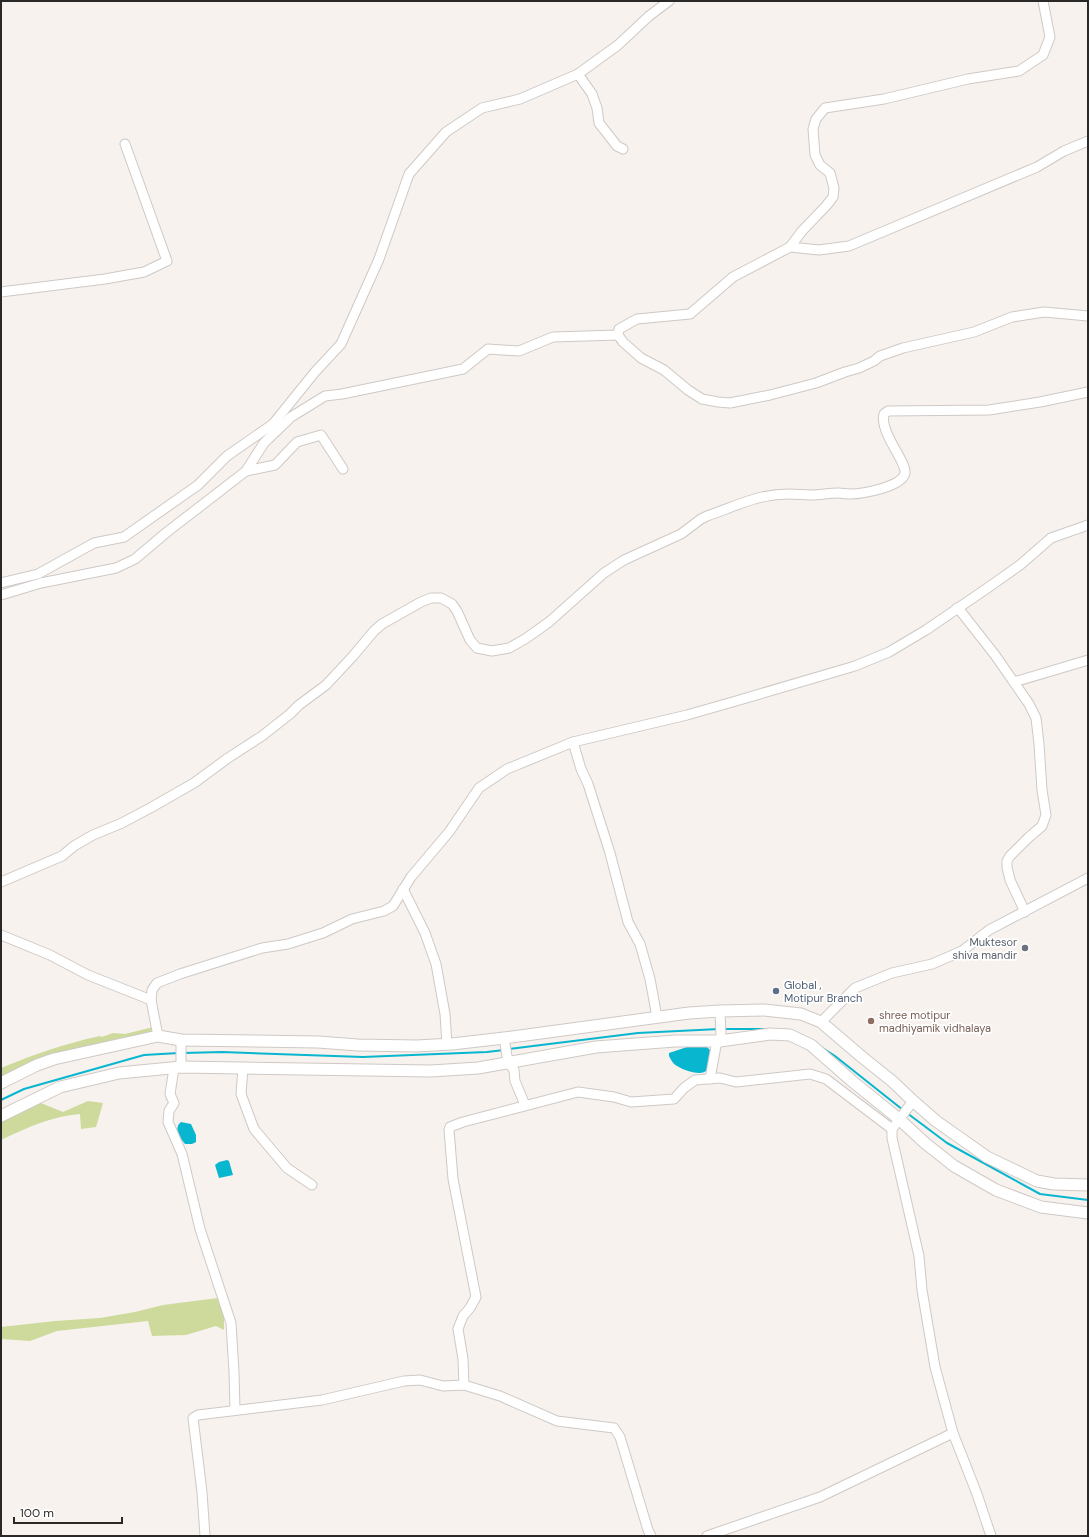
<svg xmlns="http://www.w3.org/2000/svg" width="1089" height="1537" viewBox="0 0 1089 1537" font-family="'DM Sans',sans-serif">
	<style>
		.green { fill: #cdda9c }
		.water { fill: #08b6cf }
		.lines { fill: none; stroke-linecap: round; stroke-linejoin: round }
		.stream { stroke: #08b6cf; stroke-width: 2 }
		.minor-casing { stroke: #cfc9c5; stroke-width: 11 }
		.major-casing { stroke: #cfc9c5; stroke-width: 13 }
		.minor { stroke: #fff; stroke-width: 9 }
		.major { stroke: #fff; stroke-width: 11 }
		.worship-dot { fill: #6b7280; stroke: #fff; stroke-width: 1.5 }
		.service-dot { fill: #5c6f8a; stroke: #fff; stroke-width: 1.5 }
		.education-dot { fill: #8d6e63; stroke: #fff; stroke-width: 1.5 }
		.labels { text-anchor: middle; stroke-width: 3.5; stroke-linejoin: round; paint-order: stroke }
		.worship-label { font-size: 11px; fill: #5b616d; stroke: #fff; text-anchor: end }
		.service-label { font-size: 11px; fill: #4e5e75; stroke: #fff; text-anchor: start }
		.education-label { font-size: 11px; fill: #785e54; stroke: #fff; text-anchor: start }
	</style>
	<rect width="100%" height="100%" fill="#f8f2ee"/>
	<!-- green -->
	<g class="green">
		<path d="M153,1027L152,1036L99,1043L61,1052L1,1079V1068C32,1055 67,1043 100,1036L102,1037L113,1033L125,1034Z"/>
		<path d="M36,1101L63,1112L88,1101L103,1103L96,1127L81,1129L80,1114C52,1116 26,1128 1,1140V1118Z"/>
		<polygon points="218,1298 224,1317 224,1330 216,1326 186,1335 152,1336 148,1321 57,1331 30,1341 1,1339 1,1327 55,1321 100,1318 135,1312 163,1305"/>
	</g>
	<!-- water -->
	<g class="water">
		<path d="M699,1045L707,1047L711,1051C710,1056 711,1067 707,1070C702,1077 683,1070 677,1066C673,1064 671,1060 669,1056V1053L690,1046Z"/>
		<path d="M181,1122L191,1124L196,1135V1142L192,1144H185C180,1138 173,1128 181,1122Z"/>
		<polygon points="227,1160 229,1161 233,1175 219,1178 215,1165 219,1162"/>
	</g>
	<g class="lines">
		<!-- stream -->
		<g class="stream">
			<polyline points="723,1029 769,1029"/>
			<polyline points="821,1047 835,1056 903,1110"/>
			<polyline points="509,1049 638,1033 719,1029"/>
			<polyline points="183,1053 222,1052 363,1057 487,1052 504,1050"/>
			<polyline points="1,1100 24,1089 144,1055 179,1053"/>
			<polyline points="907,1113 947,1143 1040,1194 1088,1200"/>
		</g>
		<defs>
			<g id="minor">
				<polyline points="578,74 592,94 597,108 599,123 617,146 623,149"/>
				<polyline points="790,247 802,231 826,206 833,197 834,188 830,173 820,165 815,155 813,129 816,119 825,108 884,99 968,79 1019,71 1043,55 1050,37 1043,1"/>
				<polyline points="1,292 105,279 144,272 167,261 125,144"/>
				<polyline points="618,335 623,342 641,358 664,370 688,390 702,399 718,402 730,403 770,395 816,383 845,372 859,368 874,361 880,356 903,348 974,332 1012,317 1044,312 1088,316"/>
				<polyline points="246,471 275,465 297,442 321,435 343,469"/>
				<polyline points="1,583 38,574 94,543 124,537 198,485 227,456 273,424 315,372 341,344 379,259 409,174 446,132 482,108 520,99 578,74 618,45 649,16 669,1"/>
				<polyline points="1,595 41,583 116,568 135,559 167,532 246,471 264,443 291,417 325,396 342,394 463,369 488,349 519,351 553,337 618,335 619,329 637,319 690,314 733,277 790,247 819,250 849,246 1037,167 1064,151 1088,141"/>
				<polyline points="957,608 962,613 995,655 1029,704 1036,718 1039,744 1042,790 1046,815 1042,826 1028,838 1010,856 1007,861 1007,867 1010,880 1025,912"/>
				<polyline points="1014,682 1088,660"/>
				<polyline points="573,742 581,769 588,784 610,853 628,922 640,944 650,979 657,1017"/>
				<path d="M1,882L62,856L74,846L93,835L122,823L152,807L194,783L228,758L262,736L290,714L299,705L326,685L353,656L374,631L382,624L421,602L431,598H441L452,604L457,611L470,640L477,648L492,651L509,648L525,639L549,622L604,573L624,560L681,534L701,519L707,516C725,510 744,501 762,497C771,495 781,494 789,494C797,494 804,495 811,495C820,495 829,493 838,493C842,493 846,494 850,494C862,494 902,487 905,473C907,462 879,432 884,414L888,411L989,410L1040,402L1088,392"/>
				<polyline points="403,889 425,933 436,964 445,1014 447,1044"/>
				<polyline points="1,935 50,955 88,975 151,1000"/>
				<polyline points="821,1022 855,988 892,973 932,964 962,951 989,930 1088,878"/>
				<polyline points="158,1036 151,1000 152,990 157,983 180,974 262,948 288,944 323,933 352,919 384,911 393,906 411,877 449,832 479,788 507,769 573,742 687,715 736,701 855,666 889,652 926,630 986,589 1020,565 1051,538 1088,525"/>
				<polyline points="504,1038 508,1062 514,1070 515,1081 525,1105"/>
				<polyline points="181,1067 181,1040"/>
				<polyline points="174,1068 170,1094 174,1103 169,1111 168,1122 182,1154 200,1229 231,1323 234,1372 235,1410"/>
				<polyline points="243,1068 241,1094 254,1129 287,1168 312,1185"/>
				<polyline points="710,1079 716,1046 721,1036 720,1011"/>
				<polyline points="913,1101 892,1129 892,1138 919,1256 922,1290 935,1367 953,1433 977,1494 991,1536"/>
				<polyline points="464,1385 463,1359 458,1329 463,1316 470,1308 476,1297 453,1179 449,1130 450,1127 463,1122 578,1092 614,1097 631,1102 674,1099 684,1088 695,1080 720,1078 736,1082 810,1074 826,1079 892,1129"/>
				<polyline points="205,1536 202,1492 193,1418 198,1415 322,1400 404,1381 420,1380 443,1386 464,1385 500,1396 557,1421 614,1428 620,1437 648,1530 651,1536"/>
				<polyline points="707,1536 820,1497 953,1433"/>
			</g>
			<g id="major">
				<polyline points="1,1083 37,1065 54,1059 158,1036 181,1040 318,1042 358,1045 417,1046 452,1044 504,1038 689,1013 720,1011 764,1010 801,1014 821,1022 862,1057 892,1081 913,1101 936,1121 987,1157 1037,1181 1054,1184 1088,1185"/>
				<polyline points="1,1116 60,1087 119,1073 181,1067 431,1071 478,1068 596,1047 675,1041 720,1041 770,1034 790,1035 811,1045 852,1081 899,1119 925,1143 954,1166 996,1190 1041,1207 1088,1213"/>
			</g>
		</defs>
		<!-- minor casing -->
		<use href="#minor" class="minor-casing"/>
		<!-- major casing -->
		<use href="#major" class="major-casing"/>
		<!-- minor -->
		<use href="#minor" class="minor"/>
		<!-- major -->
		<use href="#major" class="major"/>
	</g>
	<!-- markers -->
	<circle class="worship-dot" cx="1025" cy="948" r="4"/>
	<circle class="service-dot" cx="776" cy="991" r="4"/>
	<circle class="education-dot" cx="871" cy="1021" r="4"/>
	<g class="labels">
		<!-- worship labels -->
		<g class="worship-label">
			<text x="1017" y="946">Muktesor<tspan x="1017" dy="13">shiva mandir</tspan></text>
		</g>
		<!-- service labels -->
		<g class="service-label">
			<text x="784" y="989">Global ,<tspan x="784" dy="13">Motipur Branch</tspan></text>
		</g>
		<!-- education labels -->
		<g class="education-label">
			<text x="879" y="1019">shree motipur<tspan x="879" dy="13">madhiyamik vidhalaya</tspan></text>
		</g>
	</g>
	<!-- border -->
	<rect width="1089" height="1537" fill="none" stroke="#2b2928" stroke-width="4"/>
	<!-- scale -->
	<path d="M14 1517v6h108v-6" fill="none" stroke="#2b2928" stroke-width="2"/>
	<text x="20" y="1517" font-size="12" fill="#2b2928" stroke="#ffffff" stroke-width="3" paint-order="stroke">100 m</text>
</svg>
